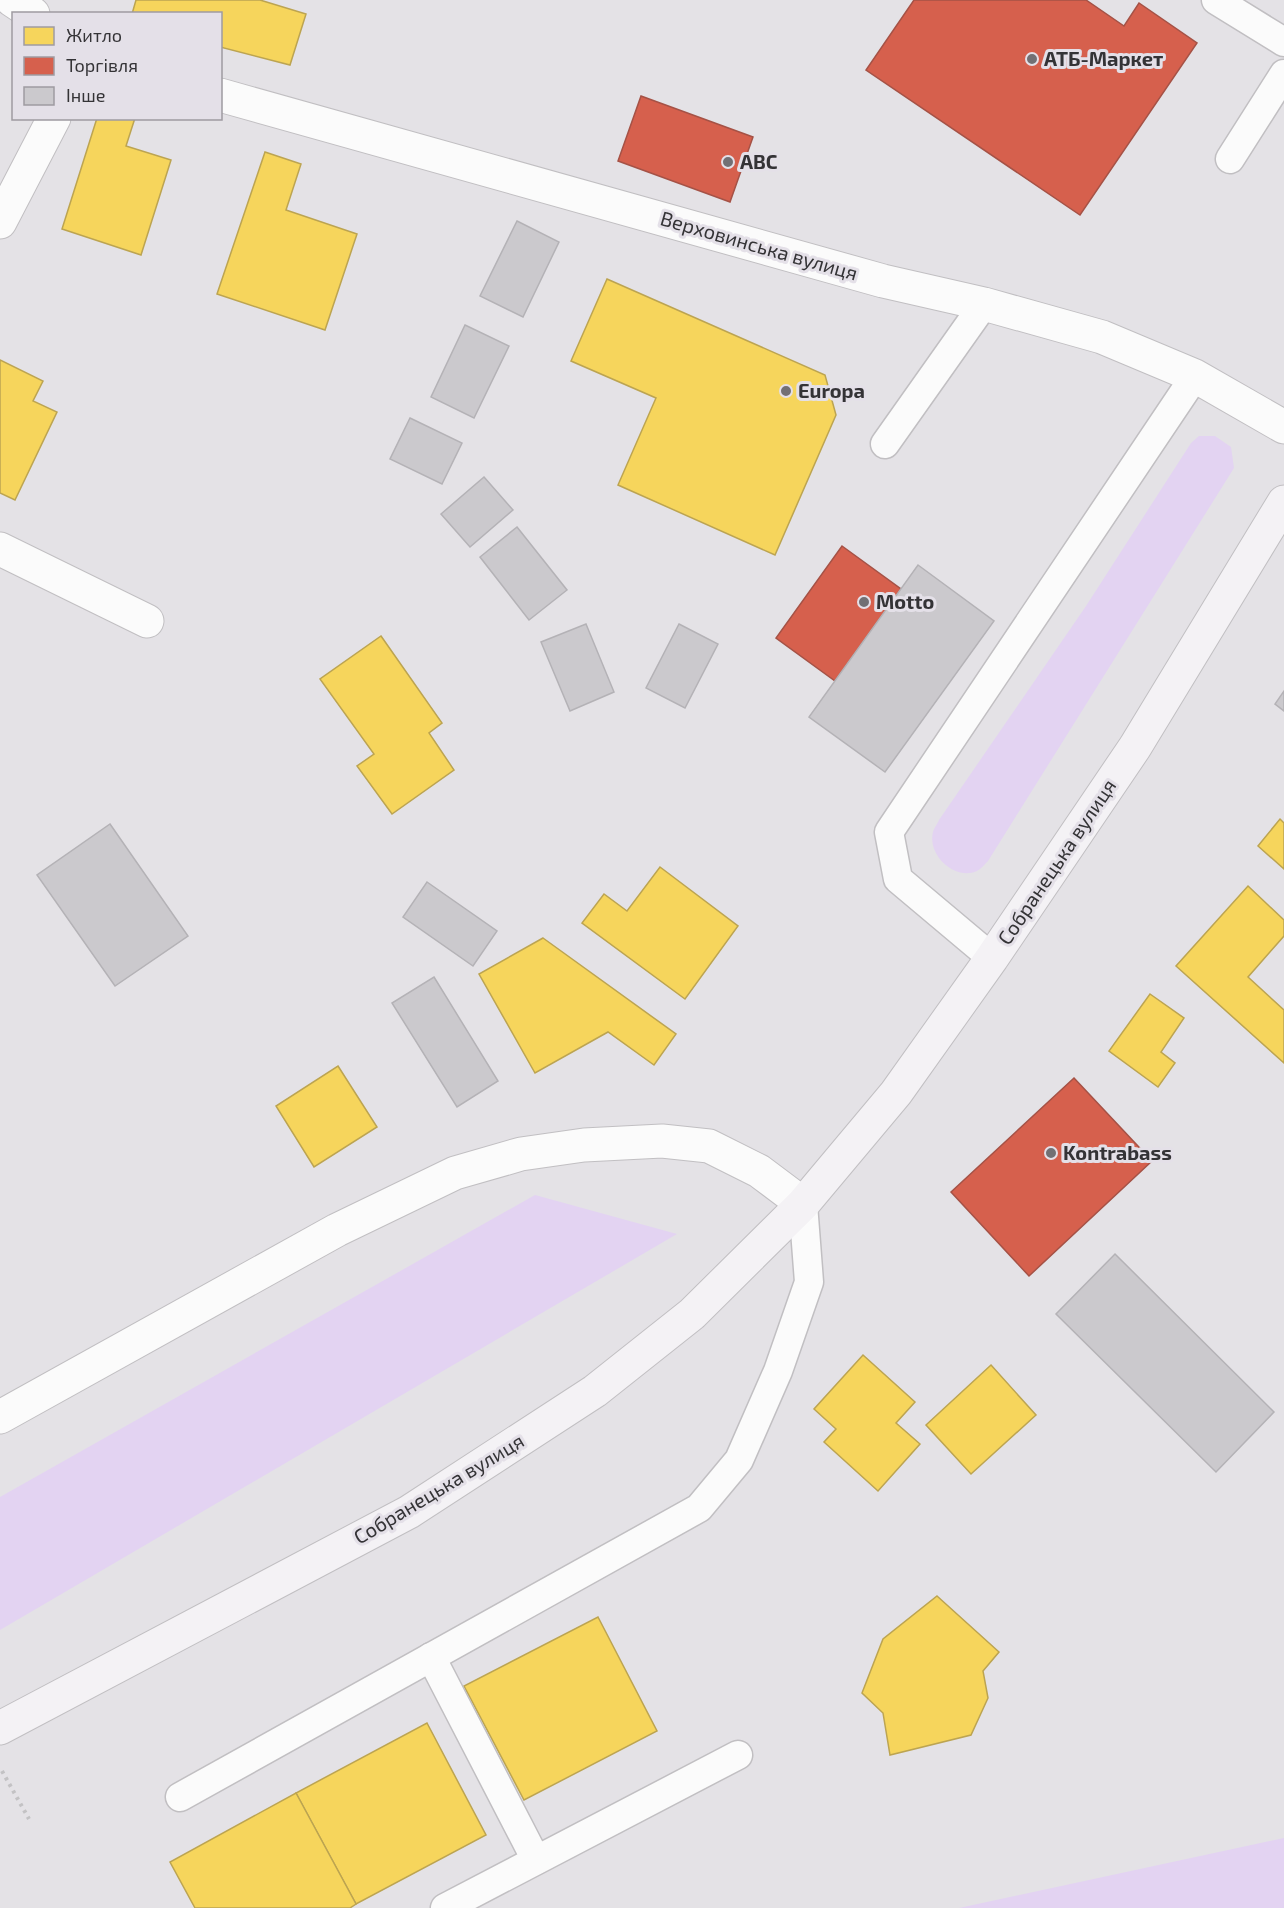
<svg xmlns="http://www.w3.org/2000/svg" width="1284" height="1908" viewBox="0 0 1284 1908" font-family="'Exo 2',sans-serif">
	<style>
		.green { fill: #e3d3f2 }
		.homes { fill: #f6d55c; stroke: #bca451; stroke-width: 1.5 }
		.shops { fill: #d6604d; stroke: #a55246; stroke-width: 1.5 }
		.building { fill: #cbc9cd; stroke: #b4b2b6; stroke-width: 1.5 }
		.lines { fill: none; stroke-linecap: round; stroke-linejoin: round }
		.service-casing { stroke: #c1bfc2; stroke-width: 31 }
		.minor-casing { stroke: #c1bfc2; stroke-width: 35 }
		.tertiary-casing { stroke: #c1bfc2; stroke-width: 35 }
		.secondary-casing { stroke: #c1bfc2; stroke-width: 35 }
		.path { stroke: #c3c2c4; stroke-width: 4; stroke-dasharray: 3 4.5; stroke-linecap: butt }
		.service { stroke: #fbfbfb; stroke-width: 28 }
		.minor { stroke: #fbfbfb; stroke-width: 33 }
		.tertiary { stroke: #fbfbfb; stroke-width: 33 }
		.secondary { stroke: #f4f2f5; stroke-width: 33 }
		.poi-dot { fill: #727074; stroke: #e4e0e8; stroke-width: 2 }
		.labels { text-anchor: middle; stroke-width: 6; stroke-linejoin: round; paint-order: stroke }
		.poi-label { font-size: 20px; font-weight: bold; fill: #343336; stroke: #e4e0e8; text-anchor: start }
		.street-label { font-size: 20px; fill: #343336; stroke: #e4e0e8 }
	</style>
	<rect width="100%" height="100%" fill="#e4e2e6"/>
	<!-- green -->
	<g class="green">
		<path d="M1199,436H1215L1231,447L1234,468L988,861C985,864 981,869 977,871C955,881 927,855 933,832C934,828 938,823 939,820L1086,606L1191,443Z"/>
		<polygon points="535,1195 677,1234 0,1630 0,1497"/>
		<polygon points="1284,1838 1284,1908 959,1908"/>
	</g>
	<!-- homes -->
	<g class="homes">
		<polygon points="136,0 260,0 306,14 290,65 220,47 220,14 132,14"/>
		<polygon points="97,118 135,118 126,146 171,160 141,255 62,229"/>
		<polygon points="265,152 301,164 286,210 357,234 325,330 217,294"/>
		<polygon points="607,279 825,375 836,415 775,555 618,485 656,398 571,361"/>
		<polygon points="0,360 43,381 33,401 57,412 15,500 0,493"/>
		<polygon points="381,636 442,723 429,733 454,770 392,814 357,766 374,754 320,679"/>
		<polygon points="1280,819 1284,823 1284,869 1258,846"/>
		<polygon points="660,867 738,926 685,999 582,923 604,894 627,911"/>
		<polygon points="1248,886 1284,920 1284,936 1248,977 1284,1010 1284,1063 1176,966"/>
		<polygon points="543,938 676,1034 654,1065 608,1032 535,1073 479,974"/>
		<polygon points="1150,994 1184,1018 1161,1052 1175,1063 1158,1087 1109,1051"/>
		<polygon points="338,1066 377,1127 314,1167 276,1106"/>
		<polygon points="863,1355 915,1402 896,1423 920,1444 878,1491 824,1442 836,1429 814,1409"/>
		<polygon points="991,1365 1036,1415 971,1474 926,1425"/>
		<polygon points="937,1596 999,1652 983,1671 988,1698 971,1735 890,1755 883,1713 862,1693 883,1639"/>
		<polygon points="598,1617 657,1731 524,1800 464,1686"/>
		<polygon points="427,1723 486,1835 356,1904 296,1793"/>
		<polygon points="296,1793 356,1904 350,1908 195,1908 170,1862"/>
	</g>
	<!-- shops -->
	<g class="shops">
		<polygon points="914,0 1086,0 1124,26 1139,3 1197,43 1080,215 866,70"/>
		<polygon points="641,96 753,137 730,202 618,161"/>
		<polygon points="842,546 901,589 835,681 776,638"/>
		<polygon points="1074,1078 1152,1161 1029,1276 951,1192"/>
	</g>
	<!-- building -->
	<g class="building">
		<polygon points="517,221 559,242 523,317 480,296"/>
		<polygon points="465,325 509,346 474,418 431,397"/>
		<polygon points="410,418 462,443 442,484 390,459"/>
		<polygon points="484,477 513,510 470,547 441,514"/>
		<polygon points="517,527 567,590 529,620 480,557"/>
		<polygon points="918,565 994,621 885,772 809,717"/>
		<polygon points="586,624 614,692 570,711 541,642"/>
		<polygon points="679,624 718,644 685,708 646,688"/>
		<polygon points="1284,691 1284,711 1275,704"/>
		<polygon points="110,824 188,936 115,986 37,875"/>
		<polygon points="427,882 497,931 473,966 403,917"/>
		<polygon points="434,977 498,1081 457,1107 392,1003"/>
		<polygon points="1115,1254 1274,1412 1216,1472 1056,1314"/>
	</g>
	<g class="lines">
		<defs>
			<g id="service">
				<polyline points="1216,0 1284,42"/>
				<polyline points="1230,159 1284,74"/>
				<polyline points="885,444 984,304"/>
				<polyline points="992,958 898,879 889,832 1195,376"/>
				<polyline points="431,1657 536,1860"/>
				<polyline points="180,1797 699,1508 739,1460 778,1371 809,1282 803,1204"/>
				<polyline points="445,1908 738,1755"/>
			</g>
			<g id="minor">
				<polyline points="0,222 54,118"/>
				<polyline points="0,549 147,621"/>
				<polyline points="0,1417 337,1230 455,1173 521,1154 584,1145 662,1141 709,1146 759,1171 803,1204"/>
			</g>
			<g id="tertiary">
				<polyline points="12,0 33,14"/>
				<polyline points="220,95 883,281 984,304 1102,337 1195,376 1284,427"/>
			</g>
			<polyline id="secondary" points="0,1728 409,1512 595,1391 692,1314 803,1204 896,1093 992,958 1135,747 1284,502"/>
		</defs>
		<!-- service casing -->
		<use href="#service" class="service-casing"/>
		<!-- minor casing -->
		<use href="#minor" class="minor-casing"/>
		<!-- tertiary casing -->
		<use href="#tertiary" class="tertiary-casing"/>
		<!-- secondary casing -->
		<use href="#secondary" class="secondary-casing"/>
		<!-- path -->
		<polyline class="path" points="2,1771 29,1819"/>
		<!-- service -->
		<use href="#service" class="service"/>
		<!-- minor -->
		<use href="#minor" class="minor"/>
		<!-- tertiary -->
		<use href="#tertiary" class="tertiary"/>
		<!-- secondary -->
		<use href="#secondary" class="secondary"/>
	</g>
	<!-- markers -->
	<g class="poi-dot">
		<circle cx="1032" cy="59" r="6"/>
		<circle cx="728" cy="162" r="6"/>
		<circle cx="786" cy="391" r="6"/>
		<circle cx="864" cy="602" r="6"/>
		<circle cx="1051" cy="1153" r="6"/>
	</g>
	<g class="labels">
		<!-- poi labels -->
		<g class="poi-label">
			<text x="1044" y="66">АТБ-Маркет</text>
			<text x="740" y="169">ABC</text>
			<text x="798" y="398">Europa</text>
			<text x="876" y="609">Motto</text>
			<text x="1063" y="1160">Kontrabass</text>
		</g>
		<!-- street labels -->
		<g class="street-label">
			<text transform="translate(759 246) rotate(16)" y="7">Верховинська вулиця</text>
			<text transform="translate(1057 862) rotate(-56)" y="7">Собранецька вулиця</text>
			<text transform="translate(439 1489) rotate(-31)" y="7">Собранецька вулиця</text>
		</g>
	</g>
	<!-- legend -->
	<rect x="12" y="12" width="210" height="108" fill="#e4e0e8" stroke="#9e9ba1" stroke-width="1.5"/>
	<rect x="24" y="27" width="30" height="18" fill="#f6d55c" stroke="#9e9ba1" stroke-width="1.5"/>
	<text x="66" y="42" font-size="18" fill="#343336">Житло</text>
	<rect x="24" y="57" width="30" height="18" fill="#d6604d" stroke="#9e9ba1" stroke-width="1.5"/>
	<text x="66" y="72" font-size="18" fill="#343336">Торгівля</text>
	<rect x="24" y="87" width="30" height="18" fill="#cbc9cd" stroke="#9e9ba1" stroke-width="1.5"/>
	<text x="66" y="102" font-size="18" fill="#343336">Інше</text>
</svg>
